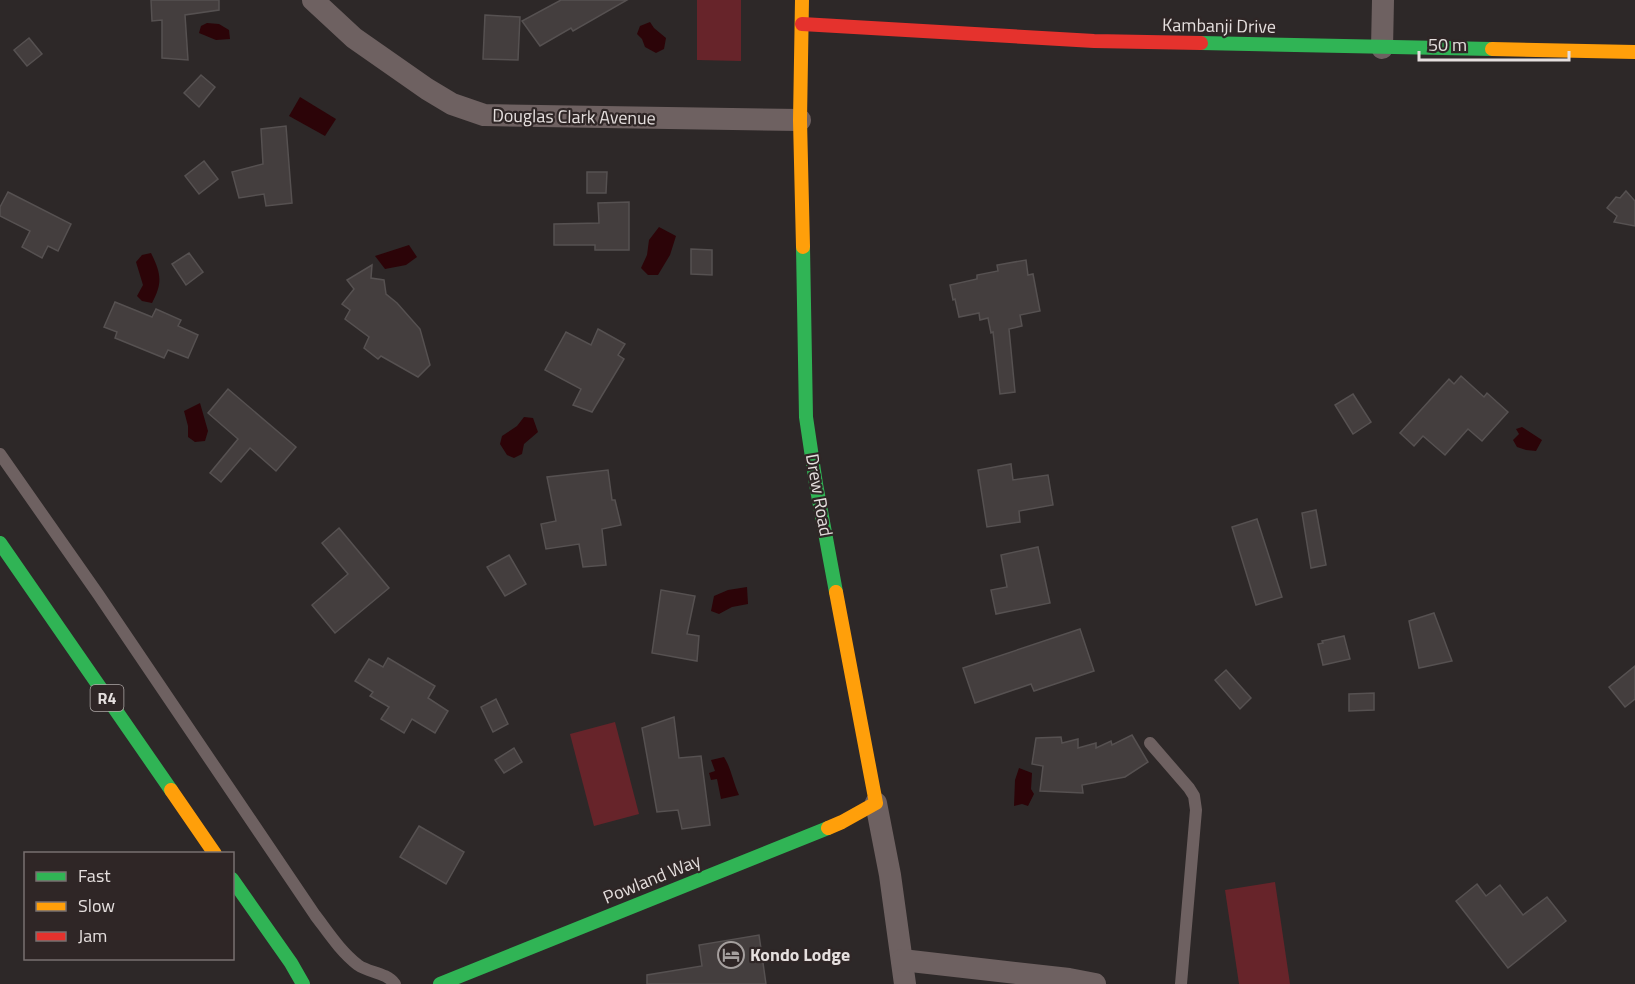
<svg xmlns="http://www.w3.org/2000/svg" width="1635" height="984" viewBox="0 0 1635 984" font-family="'Titillium Web',sans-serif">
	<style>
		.green { fill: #67242a }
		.water { fill: #2c0408 }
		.building { fill: #443e3e; stroke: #565151; stroke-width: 1.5 }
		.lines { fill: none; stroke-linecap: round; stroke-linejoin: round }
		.lane { stroke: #6e6161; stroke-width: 12 }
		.street { stroke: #6e6161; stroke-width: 22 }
		.fast { stroke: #30b455; stroke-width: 14 }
		.slow { stroke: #ff9f0a; stroke-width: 14 }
		.jam { stroke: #e5322d; stroke-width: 14 }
		.labels { text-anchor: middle; stroke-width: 4.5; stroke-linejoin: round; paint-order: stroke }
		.shield { fill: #2f2626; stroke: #aea8a7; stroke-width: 1.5 }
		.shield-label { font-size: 16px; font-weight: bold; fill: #e5dfde }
		.street-label { font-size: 18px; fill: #e5dfde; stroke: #2f2626 }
		.poi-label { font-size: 18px; font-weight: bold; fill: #e5dfde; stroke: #2f2626; text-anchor: start }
	</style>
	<rect width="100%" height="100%" fill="#2d2828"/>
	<!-- green -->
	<g class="green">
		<polygon points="697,0 741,0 741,61 697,60"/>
		<polygon points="615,722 639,814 594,826 570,734"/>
		<polygon points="1275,882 1290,984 1239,984 1225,890"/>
	</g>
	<!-- water -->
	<g class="water">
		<polygon points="650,22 654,28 666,38 664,49 656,53 645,47 642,39 637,34 640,26"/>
		<polygon points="207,23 219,24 229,30 230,39 216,40 199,33 201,26"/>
		<polygon points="300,97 336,119 325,136 289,116"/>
		<polygon points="659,227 676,236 670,255 658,275 648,275 641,268 647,255 649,240"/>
		<polygon points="409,245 417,257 406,265 385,269 375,256"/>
		<path d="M151,253C161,273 163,283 152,303L142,301L137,296L143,285L136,262L142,255Z"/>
		<polygon points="200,403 208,431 205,441 195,442 188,437 188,426 184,411"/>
		<polygon points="524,417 533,418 538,432 524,444 522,454 514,458 507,455 500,444 502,436 517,426"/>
		<polygon points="1522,427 1542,440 1536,451 1526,450 1517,447 1513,440 1519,434 1516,429"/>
		<polygon points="747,587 748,604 732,607 719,614 711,611 714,596 728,590"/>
		<path d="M724,757C731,768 733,782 739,795L721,799L717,779L711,780L709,773L715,771L711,760Z"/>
		<polygon points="1019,768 1032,773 1031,789 1034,794 1028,806 1022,804 1014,806 1015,780"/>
	</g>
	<!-- building -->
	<g class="building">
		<polygon points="151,0 219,0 219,10 185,15 188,60 162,58 162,20 152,21"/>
		<polygon points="561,0 627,0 573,31 571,28 540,46 522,21"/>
		<polygon points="485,15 520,17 518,60 483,59"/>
		<polygon points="29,38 42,54 27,66 14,50"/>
		<polygon points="201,75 215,87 199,107 184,93"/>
		<polygon points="286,126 292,203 266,206 264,194 239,198 232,172 263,164 261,129"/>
		<polygon points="204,161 218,179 199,194 185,176"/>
		<polygon points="587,172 607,172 606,193 587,193"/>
		<polygon points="1626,191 1635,201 1635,226 1614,222 1617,216 1607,208 1616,197 1620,198"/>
		<polygon points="8,192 71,224 58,251 48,246 42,258 22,247 30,231 0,216 0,207"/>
		<polygon points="629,202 629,250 595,250 595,245 554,245 554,224 599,223 598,203"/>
		<polygon points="691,249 712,250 712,275 691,274"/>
		<polygon points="189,253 203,272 186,285 172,264"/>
		<polygon points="1026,260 1028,275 1033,274 1040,311 1020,315 1022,326 1009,329 1015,392 1000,394 993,332 991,333 988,318 980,320 979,313 959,317 955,299 953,300 950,285 977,279 977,275 998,271 997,265"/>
		<polygon points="372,265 371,278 384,280 386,294 397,303 420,329 430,365 418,377 381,356 378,359 364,348 369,337 345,319 350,310 342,304 354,289 347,280"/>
		<polygon points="115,302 152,317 156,309 181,320 178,326 198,335 188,358 168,350 164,358 115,338 117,332 104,327"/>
		<polygon points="598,329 625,344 618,355 624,359 592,412 573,405 581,389 545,370 566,332 591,345"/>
		<polygon points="1461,376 1484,397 1487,393 1508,412 1482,441 1468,429 1445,455 1423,436 1414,446 1400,433 1449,379 1454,384"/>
		<polygon points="228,389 296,447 276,471 250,448 221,482 210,473 238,439 208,413"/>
		<polygon points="1353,394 1371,422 1353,434 1335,405"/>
		<polygon points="1011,464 1013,480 1048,475 1053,505 1019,511 1020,522 987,527 978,470"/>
		<polygon points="608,470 612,500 615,500 621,525 602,529 606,565 583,567 579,544 546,549 541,524 556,521 547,477"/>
		<polygon points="1316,510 1326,565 1311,568 1302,513"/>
		<polygon points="1257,519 1282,597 1256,605 1232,527"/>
		<polygon points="339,528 389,588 335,633 312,605 348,574 322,543"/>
		<polygon points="1038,547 1050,603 996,614 991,590 1007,587 1001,555"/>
		<polygon points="509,555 526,584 505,596 487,567"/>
		<polygon points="661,590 695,596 687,634 699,636 697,661 652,653"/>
		<polygon points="1434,613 1452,661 1419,668 1409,621"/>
		<polygon points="1080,629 1094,671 1034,691 1031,684 975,703 963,668"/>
		<polygon points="1344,636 1350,659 1323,665 1318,644 1323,643 1322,641"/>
		<polygon points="388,658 435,686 428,698 448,711 435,733 412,719 404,733 381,719 389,707 370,696 373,692 355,681 369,659 383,667"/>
		<polygon points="1635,666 1635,699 1625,707 1609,687"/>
		<polygon points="1226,670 1251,698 1240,709 1215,680"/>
		<polygon points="1374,693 1374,710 1349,711 1349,694"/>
		<polygon points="496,699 508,724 493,732 481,707"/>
		<polygon points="674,717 679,758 701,756 710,825 682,829 678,810 657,812 642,728"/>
		<polygon points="1132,735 1148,762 1125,777 1082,785 1083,793 1040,791 1043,766 1032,764 1036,738 1061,737 1062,743 1078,739 1078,748 1096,743 1096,748 1111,741 1112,745"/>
		<polygon points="514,748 522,762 504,773 495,760"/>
		<polygon points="419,826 464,852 446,884 400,857"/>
		<polygon points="1477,884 1486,896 1500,885 1523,915 1547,897 1566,921 1508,968 1456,901"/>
		<polygon points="759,935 766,984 647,984 647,975 702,966 699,945"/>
	</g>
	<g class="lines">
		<!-- lane -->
		<g class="lane">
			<path d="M0,454L98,594L315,915C328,932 340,951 358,965C369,973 386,972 395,984"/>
			<polyline points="1150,743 1189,788 1194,796 1196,810 1181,984"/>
		</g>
		<!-- street -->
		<g class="street">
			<polyline points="313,0 354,38 427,89 452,104 484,115 800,120"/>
			<polyline points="1382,48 1383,0"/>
			<polyline points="876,803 890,875 905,984"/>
			<polyline points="902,960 1069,979 1095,984"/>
		</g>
		<!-- fast -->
		<g class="fast">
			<polyline points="1201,43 1492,49"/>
			<polyline points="803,247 806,417 816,484 836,592"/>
			<polyline points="0,543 171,790"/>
			<polyline points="232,879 291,963 303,984"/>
			<polyline points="440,984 828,828"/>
		</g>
		<!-- slow -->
		<g class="slow">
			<polyline points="802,0 800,120 803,247"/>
			<polyline points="1492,49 1635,52"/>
			<polyline points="171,790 215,854"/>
			<polyline points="828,828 842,822 876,803 836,592"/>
		</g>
		<!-- jam -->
		<polyline class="jam" points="802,24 1094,41 1201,43"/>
	</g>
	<!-- icons -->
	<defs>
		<symbol id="hotel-ring" viewBox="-11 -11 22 22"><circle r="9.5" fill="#2f2626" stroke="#a59f9e" stroke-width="1.5"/><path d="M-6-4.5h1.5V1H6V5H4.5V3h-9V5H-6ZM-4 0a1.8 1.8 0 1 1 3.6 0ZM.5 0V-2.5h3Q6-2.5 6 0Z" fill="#a59f9e"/></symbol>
	</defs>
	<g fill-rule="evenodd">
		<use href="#hotel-ring" x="716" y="940" width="30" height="30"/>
	</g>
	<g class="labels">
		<!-- shield labels -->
		<rect class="shield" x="90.5" y="685" width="33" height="26" rx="4.5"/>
		<g class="shield-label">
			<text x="107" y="704">R4</text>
		</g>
		<!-- street labels -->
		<g class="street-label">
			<text transform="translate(1219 26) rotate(1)" y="6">Kambanji Drive</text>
			<text transform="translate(574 117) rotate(1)" y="6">Douglas Clark Avenue</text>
			<text transform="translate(819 495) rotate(80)" y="6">Drew Road</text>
			<text transform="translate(652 879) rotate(-22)" y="6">Powland Way</text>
		</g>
		<!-- poi labels -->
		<g class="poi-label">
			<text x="750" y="961">Kondo Lodge</text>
		</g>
	</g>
	<!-- legend -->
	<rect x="24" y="852" width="210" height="108" fill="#2f2626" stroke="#787070" stroke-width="1.5"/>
	<rect x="36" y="872" width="30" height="9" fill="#30b455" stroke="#787070" stroke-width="1.5"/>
	<text x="78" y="882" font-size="18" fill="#e5dfde">Fast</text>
	<rect x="36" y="902" width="30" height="9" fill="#ff9f0a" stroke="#787070" stroke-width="1.5"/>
	<text x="78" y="912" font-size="18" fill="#e5dfde">Slow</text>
	<rect x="36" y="932" width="30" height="9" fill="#e5322d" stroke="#787070" stroke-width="1.5"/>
	<text x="78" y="942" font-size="18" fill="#e5dfde">Jam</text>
	<!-- scale -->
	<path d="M1419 51v9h150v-9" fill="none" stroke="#e5dfde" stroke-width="3"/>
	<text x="1428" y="51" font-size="18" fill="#e5dfde" stroke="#2f2626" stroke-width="4.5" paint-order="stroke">50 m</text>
</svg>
